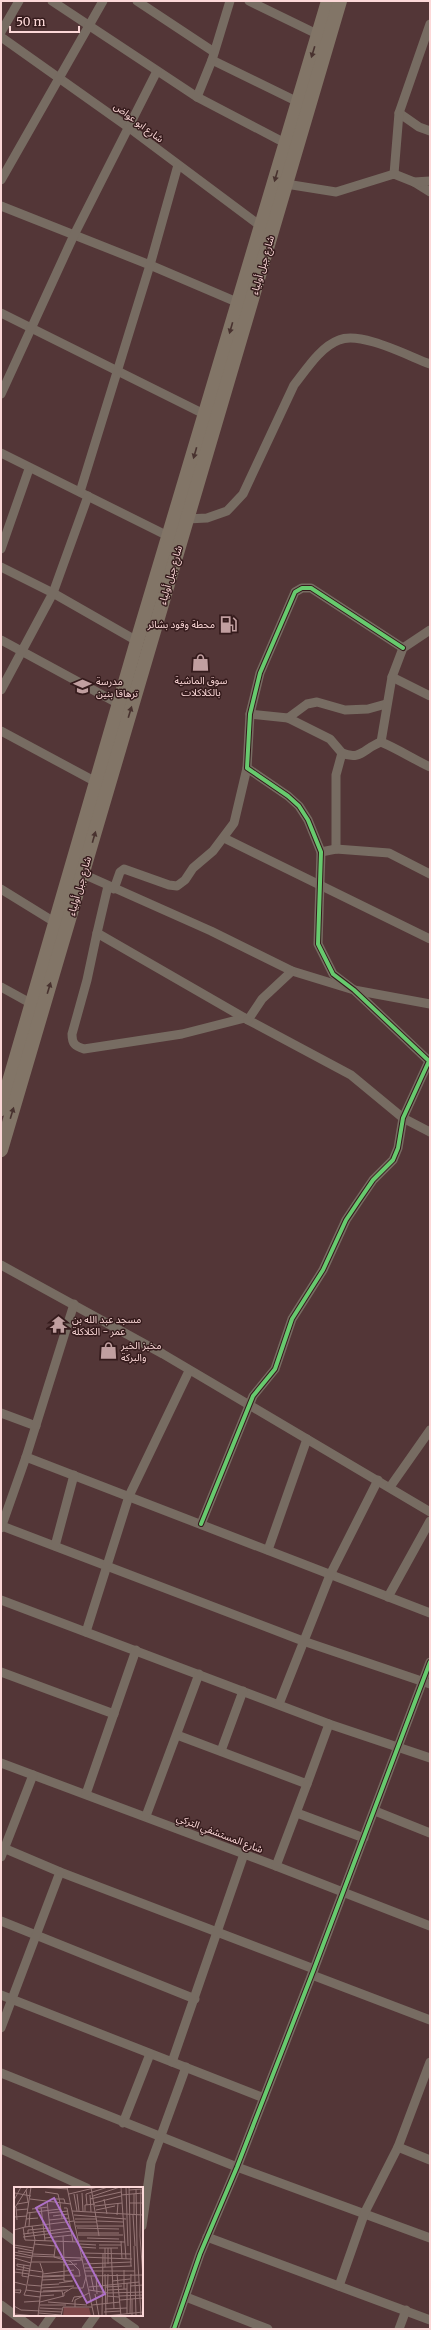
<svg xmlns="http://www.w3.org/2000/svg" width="431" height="2330" viewBox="0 0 431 2330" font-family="Merriweather,'Noto Sans Arabic',serif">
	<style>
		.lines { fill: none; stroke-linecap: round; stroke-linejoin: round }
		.minor { stroke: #776c62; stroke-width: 9 }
		.primary { stroke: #827567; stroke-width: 14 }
		.cycleway-casing { stroke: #351b1c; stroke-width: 6 }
		.cycleway { stroke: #67ca6e; stroke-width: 4 }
		.oneway { fill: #48322f }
		.labels { text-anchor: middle; stroke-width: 3; stroke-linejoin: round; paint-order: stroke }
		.street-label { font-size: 10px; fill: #fcd8d8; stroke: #351b1c }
		.poi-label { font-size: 10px; fill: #fcd8d8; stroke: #351b1c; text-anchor: start }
		.inset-road { fill: none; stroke: #977777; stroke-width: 1 }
		.view { fill: #af71c9; fill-opacity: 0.15; stroke: #af71c9; stroke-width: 2 }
		.inset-edge { fill: none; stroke: #fcd8d8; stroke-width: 2 }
	</style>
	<rect width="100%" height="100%" fill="#533637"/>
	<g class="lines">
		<!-- minor -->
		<g class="minor">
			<polyline points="52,1 197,97 285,143"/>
			<polyline points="137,1 214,52"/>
			<polyline points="249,1 319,35"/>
			<polyline points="1,32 19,1"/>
			<polyline points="1,37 128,127 262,227"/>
			<polyline points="212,60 298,102"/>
			<polyline points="197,97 212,60 230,1"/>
			<polyline points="399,113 419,127 430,131"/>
			<polyline points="394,174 399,113 430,24"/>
			<polyline points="1,180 103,1"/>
			<polyline points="414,182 430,192"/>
			<polyline points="286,184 336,192 394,174 414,182 430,181"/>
			<polyline points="1,206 150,265 239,303"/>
			<polyline points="1,313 206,415"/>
			<polyline points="1,394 74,235 157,71"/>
			<polyline points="1,453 170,537"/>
			<polyline points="80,492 150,265 178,165"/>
			<path d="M187,519L207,518L227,511L243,494L294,385C306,370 320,347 339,340C361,331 408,356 430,364"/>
			<polyline points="1,549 29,469"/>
			<polyline points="1,567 53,593 137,641"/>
			<polyline points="1,640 119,704"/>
			<polyline points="392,677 430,696"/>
			<polyline points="1,690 53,593 88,496"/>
			<polyline points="250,714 288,718 330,739 342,753 336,775 336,849"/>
			<polyline points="288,718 307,704 317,702 345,710 368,709 386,704"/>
			<polyline points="1,731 96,782"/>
			<polyline points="381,742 392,677 403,648 430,630"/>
			<path d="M342,753C361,761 364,748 381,742C398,749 413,759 430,767"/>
			<polyline points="224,838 430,939"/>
			<polyline points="321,852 336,849 389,853 430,874"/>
			<polyline points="83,874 211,931 292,971 354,990 430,1004"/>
			<polyline points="108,886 97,933 248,1020 351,1075 403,1118 430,1132"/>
			<polyline points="1,889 56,923"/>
			<polyline points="114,889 120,872 124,869 169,885 177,886 185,880 193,868 213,851 234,823 247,768"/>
			<path d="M97,933L87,980L72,1034C72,1044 75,1046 84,1049L182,1034L245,1018"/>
			<polyline points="1,987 32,1004"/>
			<polyline points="248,1020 262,999 292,971"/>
			<polyline points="1,1265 163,1354 430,1512"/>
			<polyline points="1,1413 36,1426"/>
			<polyline points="26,1457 430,1613"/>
			<polyline points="390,1487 430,1430"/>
			<polyline points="201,1524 253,1396 275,1369 292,1319 323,1270 346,1220 358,1202 373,1180 393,1160 398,1148 403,1118 429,1061 354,990 333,974 318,944 321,852 308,820 299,806 288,796 247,768 250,714 260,673 295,592 302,588 311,588 403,648"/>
			<polyline points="2,1526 303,1641 430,1684"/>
			<polyline points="1,1528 26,1457 74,1304"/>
			<polyline points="55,1546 74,1475"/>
			<polyline points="268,1550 307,1439"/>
			<polyline points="388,1597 430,1521"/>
			<polyline points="1,1600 329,1724 430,1758"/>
			<polyline points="86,1632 129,1496 189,1371"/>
			<polyline points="1,1672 114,1714"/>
			<polyline points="279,1704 330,1575 378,1480"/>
			<polyline points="177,1735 307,1784 329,1724"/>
			<polyline points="221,1751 243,1691"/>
			<polyline points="1,1763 276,1866 430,1926"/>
			<polyline points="86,1794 136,1650"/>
			<polyline points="375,1811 430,1833"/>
			<polyline points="297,1813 364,1838"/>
			<polyline points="146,1816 199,1674"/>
			<polyline points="1,1847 60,1872 314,1969"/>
			<polyline points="1,1857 33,1775"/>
			<polyline points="276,1866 307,1784"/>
			<polyline points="1,1921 195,1999"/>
			<polyline points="312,1975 430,2020"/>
			<polyline points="1,1995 264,2098"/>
			<polyline points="1,2028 60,1872"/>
			<polyline points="172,2062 244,1854"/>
			<polyline points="1,2073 237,2167 430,2238"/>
			<polyline points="123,2123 150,2054"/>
			<polyline points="398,2147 430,2160"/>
			<polyline points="1,2149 87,2188"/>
			<polyline points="142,2226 151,2163 186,2067"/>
			<polyline points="1,2231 15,2241"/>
			<polyline points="207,2237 430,2320"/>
			<polyline points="339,2286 365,2212 398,2147 430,2062"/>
			<polyline points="186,2297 268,2329"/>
			<polyline points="1,2305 34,2329"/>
			<polyline points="115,2315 135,2329"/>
			<polyline points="42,2329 52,2315"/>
			<polyline points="86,2329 96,2315"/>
			<polyline points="174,2329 200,2254 237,2167 314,1969 430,1662"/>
			<polyline points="399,2329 406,2310"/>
		</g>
		<!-- primary -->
		<g class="primary">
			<polyline points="1,1109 137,641 328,1"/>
			<polyline points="1,1150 340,1"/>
		</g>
		<defs>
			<g id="cycleway">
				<polyline points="201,1524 253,1396 275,1369 292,1319 323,1270 346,1220 358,1202 373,1180 393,1160 398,1148 403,1118 429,1061 354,990 333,974 318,944 321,852 308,820 299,806 288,796 247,768 250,714 260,673 295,592 302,588 311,588 403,648"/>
				<polyline points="174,2329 200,2254 237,2167 314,1969 430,1662"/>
			</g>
		</defs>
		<!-- cycleway casing -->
		<use href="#cycleway" class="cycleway-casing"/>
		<!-- cycleway -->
		<use href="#cycleway" class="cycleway"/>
	</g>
	<!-- one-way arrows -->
	<defs><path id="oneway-solid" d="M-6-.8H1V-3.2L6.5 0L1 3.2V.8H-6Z"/></defs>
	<g class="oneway">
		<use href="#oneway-solid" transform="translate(313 52) rotate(107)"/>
		<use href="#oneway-solid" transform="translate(276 176) rotate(106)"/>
		<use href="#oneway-solid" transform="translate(231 328) rotate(106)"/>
		<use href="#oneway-solid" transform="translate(195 453) rotate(106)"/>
		<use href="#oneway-solid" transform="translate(130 712) rotate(-73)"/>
		<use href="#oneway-solid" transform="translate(94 837) rotate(-74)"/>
		<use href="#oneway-solid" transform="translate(49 988) rotate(-73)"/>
		<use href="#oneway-solid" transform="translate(12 1113) rotate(-73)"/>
	</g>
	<!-- icons -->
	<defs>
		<symbol id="fuel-bare" viewBox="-9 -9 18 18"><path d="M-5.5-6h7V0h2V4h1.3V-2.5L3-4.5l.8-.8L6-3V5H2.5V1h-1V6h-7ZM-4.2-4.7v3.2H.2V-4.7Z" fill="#c19fa0" stroke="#351b1c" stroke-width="2.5" paint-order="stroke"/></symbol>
		<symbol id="shop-bare" viewBox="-9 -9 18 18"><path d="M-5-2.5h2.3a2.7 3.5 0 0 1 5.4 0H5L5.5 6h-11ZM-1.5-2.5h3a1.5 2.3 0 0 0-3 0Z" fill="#c19fa0" stroke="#351b1c" stroke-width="2.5" paint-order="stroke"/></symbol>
		<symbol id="school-bare" viewBox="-9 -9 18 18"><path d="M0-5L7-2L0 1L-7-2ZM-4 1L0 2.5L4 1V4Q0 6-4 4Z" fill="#c19fa0" stroke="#351b1c" stroke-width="2.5" paint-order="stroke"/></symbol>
		<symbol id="temple-bare" viewBox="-9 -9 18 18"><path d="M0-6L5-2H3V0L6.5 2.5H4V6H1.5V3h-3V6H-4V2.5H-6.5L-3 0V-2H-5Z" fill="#c19fa0" stroke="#351b1c" stroke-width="2.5" paint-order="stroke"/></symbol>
	</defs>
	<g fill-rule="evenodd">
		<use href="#fuel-bare" x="216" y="612" width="25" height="25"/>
		<use href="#shop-bare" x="188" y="650" width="25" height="25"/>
		<use href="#school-bare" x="70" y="674" width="25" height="25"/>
		<use href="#temple-bare" x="46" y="1312" width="25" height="25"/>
		<use href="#shop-bare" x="96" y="1338" width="25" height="25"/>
	</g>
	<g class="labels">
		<!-- street labels -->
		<g class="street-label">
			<text transform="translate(139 122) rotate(37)" y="4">شارع ابو عواض</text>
			<text transform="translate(262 265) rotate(-74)" y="4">شارع جبل أولياء</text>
			<text transform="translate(170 575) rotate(-74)" y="4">شارع جبل أولياء</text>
			<text transform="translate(79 886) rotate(-74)" y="4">شارع جبل أولياء</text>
			<text transform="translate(220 1833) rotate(21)" y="4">شارع المستشفي التركي</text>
		</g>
		<!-- poi labels -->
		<g class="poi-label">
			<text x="215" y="628" text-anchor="end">محطة وقود بشائر</text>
			<text x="201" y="684" text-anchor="middle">سوق الماشية<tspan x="201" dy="12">بالكلاكلات</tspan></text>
			<text x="96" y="685">مدرسة<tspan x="96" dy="12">ترهاقا بنين</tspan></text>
			<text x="72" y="1323">مسجد عبد الله بن<tspan x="72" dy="12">عمر - الكلاكلة</tspan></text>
			<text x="121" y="1349">مخبز الخير<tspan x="121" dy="12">والبركة</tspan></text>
		</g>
	</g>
	<!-- overview -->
	<g transform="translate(14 2187)">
		<rect width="129" height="129" fill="#533637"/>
		<path d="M50,120L75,121L77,129H49Z" fill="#7e4749"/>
		<path class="inset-road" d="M23,0L54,2M53,0L80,129M77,0L85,49M107,0L112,72M112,0L114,59M115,0L117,79M122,2L123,59M127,2L126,49L129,90M12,3L14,15M115,3L128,2M31,5L44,7L46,16M1,6L17,9M68,6L69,24M55,7L84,0M60,7L63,24M63,7L65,24M76,8L77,25M107,8L129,6M79,9L106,0M16,12L57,17M38,12H50L51,16M76,12L107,5M90,12L93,27M0,13L7,0M33,14L37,50M46,16L48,31M80,16L107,9M115,16H129M3,17L15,15M73,18L72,7L94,0M81,19L108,16M2,20L3,33M27,20L31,54M50,21H53L59,55M0,22L14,0M18,22L34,20M2,23L14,22M82,23L101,19M58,24L129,28M71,24V18L81,17M13,26L46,22M34,26L54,24M60,28L112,32M103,28L104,16M119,28L121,59M120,28V7M39,29L54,27M0,30L13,29M12,32L24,31M61,32H83M35,33L55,31M83,34L109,35M61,35H83M15,39L16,25M18,39L21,53L12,103L27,105L48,104L49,109M62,39H110M9,40L11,53L65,55M11,40L17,0M63,41L105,42M0,43L11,40L60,34M64,46H105M9,47L57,41M14,47V43L36,41M64,48H109M49,49L50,73L56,74L65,83L66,89H60M9,50L58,44M31,51L58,48M73,51L105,52M42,54L40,70L50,73V94H59M65,54L111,55M107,54L108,72M20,57L42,59M66,57L82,58M0,58L20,61M85,58H107M120,59L122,129M123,59L127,129L129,128M0,60L19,64M66,60L82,61M85,61H104M97,61L100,122M4,64L19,66M0,65L18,69L67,71V73M68,66L117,67M19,67L40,68M0,68L18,71M68,70L118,72M0,71L17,76M55,74L68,73M17,75H50M70,77L117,75M94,77V61M10,78L8,89L14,90M49,78L63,77M3,79V77L16,79M3,79L16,82M91,80V61M71,81L118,79M2,82L15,84M15,83L29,85M110,83V102M71,84H121M0,85L15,87M29,87L60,83M82,87L83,107M91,87L92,129M103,87L107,129M14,88L28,90M29,89L60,88M72,89L129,88M77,89L80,104M28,90L50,89M28,93L50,92M98,94L116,92M0,95L12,98M45,96L58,94M113,96V127M14,98L27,99M27,98L45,97M116,99L129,98M75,100L125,95M92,100L108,99M27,101L60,99M0,103H7L6,106L0,105M12,103L10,108L26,110M75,103L94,106L129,105M94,103L113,102M29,104L54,103M81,107L85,129M26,109L40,108M93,109L105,110M105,109L129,108M118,112V129M106,113L129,111M10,115L26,114M26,115L50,109V106L58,101H69L72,90M34,115L73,118M58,115L60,110L69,109M93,117L94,87M26,118H52M78,118L106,115M0,119L7,123L48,125M61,120V113L75,106M26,121L48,122M91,122L113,121M90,125L107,124M25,126L47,128M0,127L21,129M116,127L117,87M24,129L29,85L26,76M47,129L49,120H78M88,129L89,67M92,129L129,125"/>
		<path class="view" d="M40,11L91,107L73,116L22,21Z"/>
		<rect width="129" height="129" class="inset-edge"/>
	</g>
	<!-- border -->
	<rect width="431" height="2330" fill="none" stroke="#fcd8d8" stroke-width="4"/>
	<!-- scale -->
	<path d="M10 26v6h69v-6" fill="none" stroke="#fcd8d8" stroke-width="2"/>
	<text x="16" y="26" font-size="12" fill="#fcd8d8" stroke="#351b1c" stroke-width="3" paint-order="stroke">50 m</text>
</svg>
